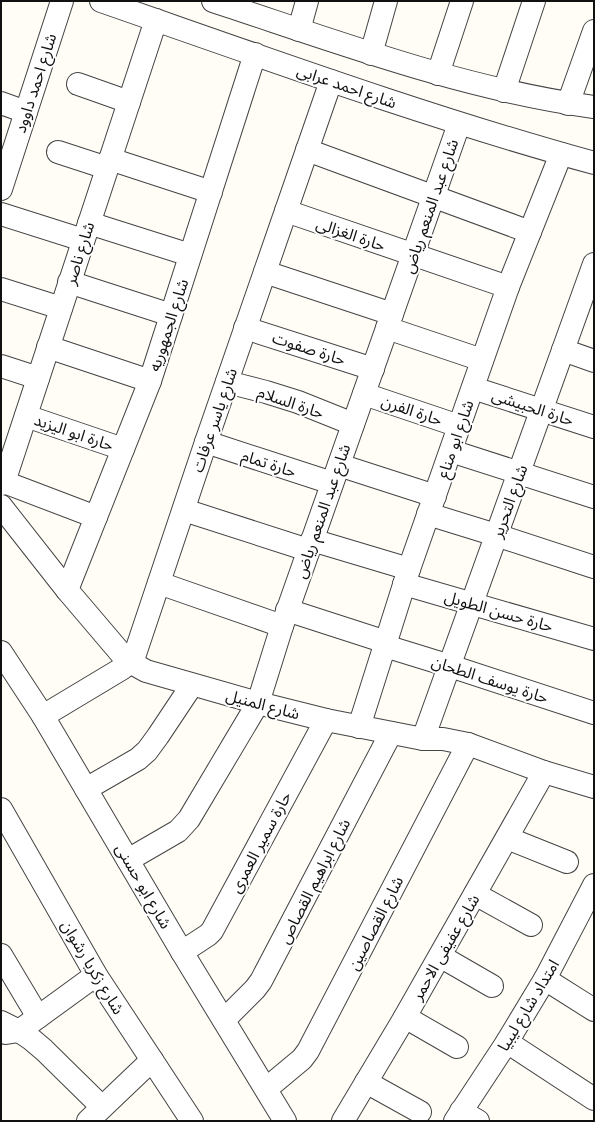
<svg xmlns="http://www.w3.org/2000/svg" width="595" height="1122" viewBox="0 0 595 1122" font-family="Spectral,'Noto Sans Arabic',serif">
	<style>
		.lines { fill: none; stroke-linecap: round; stroke-linejoin: round }
		.minor-casing { stroke: #444; stroke-width: 24 }
		.minor { stroke: #fff; stroke-width: 22 }
		.labels { text-anchor: middle; stroke-width: 4; stroke-linejoin: round; paint-order: stroke }
		.street-label { font-size: 16px; fill: #111; stroke: #fff }
	</style>
	<rect width="100%" height="100%" fill="#fffdf5"/>
	<g class="lines">
		<defs>
			<g id="minor">
				<path d="M101,1C265,58 427,117 594,163"/>
				<path d="M213,1C338,42 463,89 594,107"/>
				<polyline points="299,30 307,1"/>
				<polyline points="371,54 386,1"/>
				<polyline points="438,74 462,1"/>
				<polyline points="78,84 129,102"/>
				<polyline points="504,91 534,1"/>
				<polyline points="1,103 26,112"/>
				<polyline points="568,104 594,31"/>
				<polyline points="307,150 530,232"/>
				<polyline points="58,152 107,168"/>
				<polyline points="110,159 211,192"/>
				<polyline points="1,189 62,1"/>
				<polyline points="286,211 508,287"/>
				<polyline points="1,214 83,240"/>
				<polyline points="89,223 190,255"/>
				<polyline points="265,272 392,314"/>
				<polyline points="69,282 171,315"/>
				<polyline points="1,289 61,308"/>
				<polyline points="245,328 373,369"/>
				<polyline points="387,328 482,360"/>
				<polyline points="48,347 150,381"/>
				<polyline points="563,350 594,361"/>
				<polyline points="1,366 38,378"/>
				<polyline points="227,382 266,392 298,402 353,424"/>
				<polyline points="473,388 594,427"/>
				<polyline points="364,394 459,426"/>
				<polyline points="26,416 123,449"/>
				<polyline points="206,442 332,483"/>
				<polyline points="451,451 594,497"/>
				<polyline points="339,465 435,496"/>
				<polyline points="4,482 96,517"/>
				<polyline points="1,484 4,482 156,20"/>
				<polyline points="1,506 67,590 124,657 130,662 146,671 258,703 326,720 423,739 443,739 468,744 544,772 594,787"/>
				<polyline points="184,510 308,550"/>
				<polyline points="428,514 496,535 594,567"/>
				<polyline points="312,540 409,569"/>
				<polyline points="159,583 282,626"/>
				<polyline points="404,584 594,639"/>
				<polyline points="67,590 150,381 255,54"/>
				<polyline points="287,610 386,642"/>
				<polyline points="385,646 450,666 594,713"/>
				<polyline points="1,652 43,716 182,952 285,1121"/>
				<polyline points="43,716 123,668 130,662 135,654 206,442 331,81"/>
				<polyline points="359,727 409,569 508,287 561,154"/>
				<polyline points="423,739 594,264"/>
				<polyline points="86,789 138,759 147,751 158,736 192,685"/>
				<polyline points="1,809 96,975 192,1121"/>
				<polyline points="507,838 567,862"/>
				<polyline points="128,860 178,831 189,819 258,703 282,626 459,124"/>
				<polyline points="475,894 531,925"/>
				<polyline points="182,952 208,935 212,931 326,720"/>
				<polyline points="1,955 38,1017"/>
				<polyline points="440,956 492,986"/>
				<polyline points="545,979 594,1010"/>
				<polyline points="405,1017 457,1047"/>
				<polyline points="224,1020 255,989 261,981 391,733"/>
				<polyline points="1,1022 19,1031 31,1039 44,1050 102,1107"/>
				<polyline points="6,1033 19,1031 96,975"/>
				<polyline points="507,1042 594,1099"/>
				<polyline points="366,1082 420,1112"/>
				<polyline points="266,1089 302,1059 308,1051 468,744"/>
				<polyline points="461,1111 478,1121"/>
				<polyline points="88,1121 152,1060"/>
				<polyline points="343,1121 405,1017 544,772"/>
				<polyline points="455,1121 507,1042 545,979 594,885"/>
			</g>
		</defs>
		<!-- minor casing -->
		<use href="#minor" class="minor-casing"/>
		<!-- minor -->
		<use href="#minor" class="minor"/>
	</g>
	<g class="labels">
		<!-- street labels -->
		<g class="street-label">
			<text transform="translate(35 83) rotate(-72)" y="6">شارع احمد داوود</text>
			<text transform="translate(347 86) rotate(19)" y="6">شارع احمد عرابى</text>
			<text transform="translate(430 206) rotate(-71)" y="6">شارع عبد المنعم رياض</text>
			<text transform="translate(351 234) rotate(19)" y="6">حارة الغزالى</text>
			<text transform="translate(79 253) rotate(-72)" y="6">شارع ناصر</text>
			<text transform="translate(168 325) rotate(-72)" y="6">شارع الجمهوريه</text>
			<text transform="translate(309 348) rotate(18)" y="6">حارة صفوت</text>
			<text transform="translate(291 402) rotate(19)" y="6">حارة السلام</text>
			<text transform="translate(533 407) rotate(18)" y="6">حارة الحبيشى</text>
			<text transform="translate(412 410) rotate(19)" y="6">حارة الفرن</text>
			<text transform="translate(214 420) rotate(-71)" y="6">شارع ياسر عرفات</text>
			<text transform="translate(74 432) rotate(19)" y="6">حارة ابو اليزيد</text>
			<text transform="translate(455 439) rotate(-71)" y="6">شارع ابو مناع</text>
			<text transform="translate(269 463) rotate(18)" y="6">حارة تمام</text>
			<text transform="translate(509 501) rotate(-70)" y="6">شارع التحرير</text>
			<text transform="translate(322 511) rotate(-71)" y="6">شارع عبد المنعم رياض</text>
			<text transform="translate(499 611) rotate(16)" y="6">حارة حسن الطويل</text>
			<text transform="translate(490 679) rotate(18)" y="6">حارة يوسف الطحان</text>
			<text transform="translate(263 704) rotate(15)" y="6">شارع المنيل</text>
			<text transform="translate(260 842) rotate(-62)" y="6">حارة سمير العمرى</text>
			<text transform="translate(314 881) rotate(-63)" y="6">شارع ابراهيم القصاص</text>
			<text transform="translate(144 886) rotate(60)" y="6">شارع ابو حسنى</text>
			<text transform="translate(375 923) rotate(-63)" y="6">شارع القصاصين</text>
			<text transform="translate(445 947) rotate(-60)" y="6">شارع عفيفى الاحمر</text>
			<text transform="translate(93 967) rotate(59)" y="6">شارع زكريا رشوان</text>
			<text transform="translate(528 1005) rotate(-59)" y="6">امتداد شارع ليبيا</text>
		</g>
	</g>
	<!-- border -->
	<rect width="595" height="1122" fill="none" stroke="#111111" stroke-width="4"/>
</svg>
